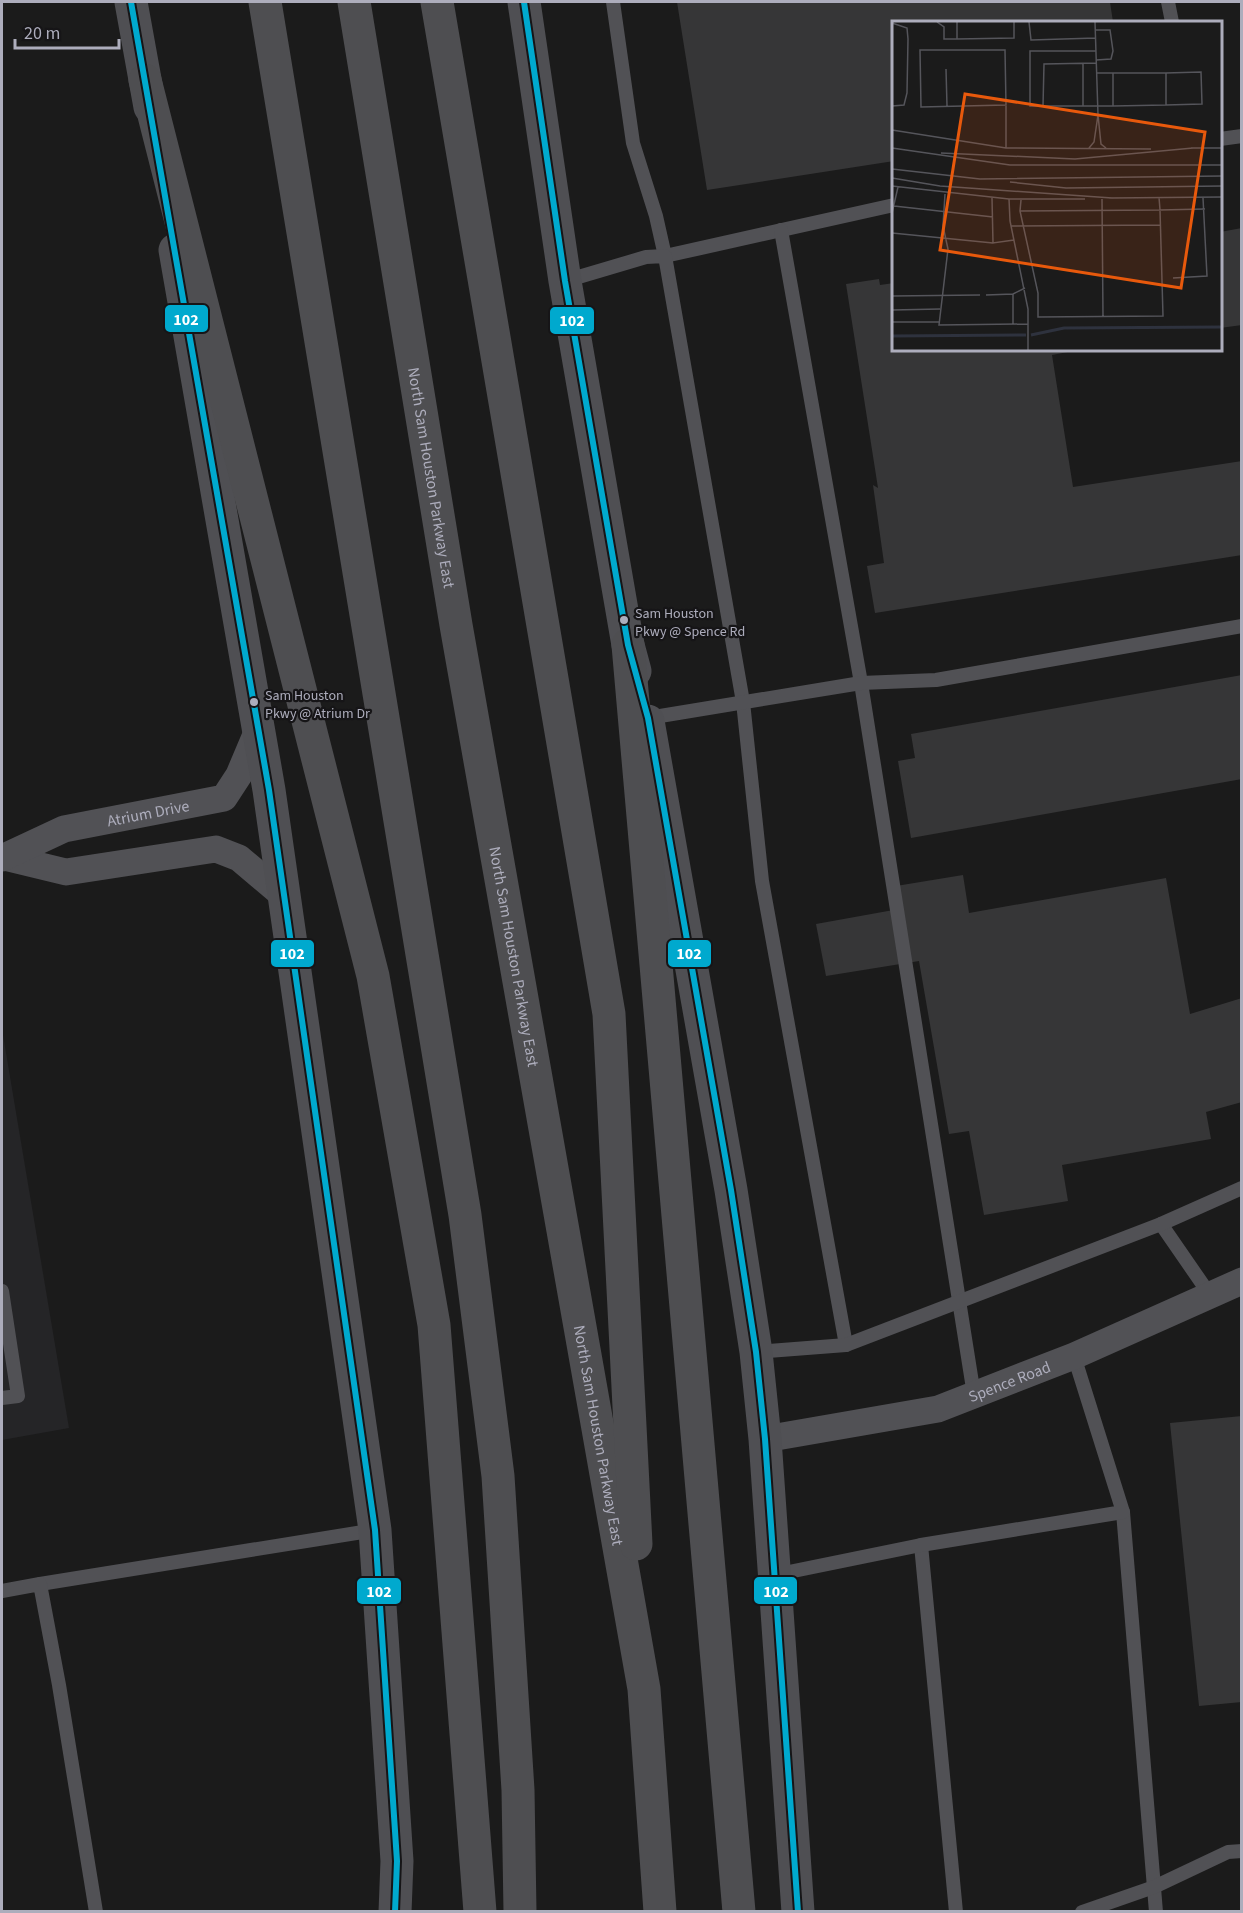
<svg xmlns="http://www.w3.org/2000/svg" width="1243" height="1913" viewBox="0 0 1243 1913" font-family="'Source Sans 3',sans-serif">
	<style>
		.built { fill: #252527 }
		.building { fill: #363637 }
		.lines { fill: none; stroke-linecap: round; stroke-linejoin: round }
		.lane { stroke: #515155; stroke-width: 14 }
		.street { stroke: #515155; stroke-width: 27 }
		.secondary { stroke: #4f4f53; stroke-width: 33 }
		.highway { stroke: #4e4e51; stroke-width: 33 }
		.bus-1-casing { stroke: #161517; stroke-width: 10 }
		.bus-1 { stroke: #00a9ce; stroke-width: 6 }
		.bus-dot { fill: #adadbc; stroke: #161517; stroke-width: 2 }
		.labels { text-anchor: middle; stroke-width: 4.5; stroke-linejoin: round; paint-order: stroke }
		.bus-label { font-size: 14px; fill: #adadbc; stroke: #161517; text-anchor: start }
		.street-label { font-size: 16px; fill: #adadbc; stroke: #161517 }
		.inset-river { fill: none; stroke: #2e323e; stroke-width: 3 }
		.inset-road { fill: none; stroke: #55555b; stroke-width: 1.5 }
		.view { fill: #e8590c; fill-opacity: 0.15; stroke: #e8590c; stroke-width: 3 }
		.inset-edge { fill: none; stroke: #adadbc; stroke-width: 3 }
		.line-badge { stroke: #161517; stroke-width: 2 }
		.badge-label { font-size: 16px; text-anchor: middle; font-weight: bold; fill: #fff }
	</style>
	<rect width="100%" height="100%" fill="#1b1b1b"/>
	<!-- built -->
	<polygon class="built" points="2,1029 69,1428 2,1440"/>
	<!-- building -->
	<g class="building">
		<polygon points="677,2 1110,2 1113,22 894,22 894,161 707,190"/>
		<polygon points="1242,228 1242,325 1220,328 1220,232"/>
		<polygon points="879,279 880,285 894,283 894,350 1078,350 1052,355 1073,487 1242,461 1242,555 875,613 867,566 884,563 873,485 878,488 846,284"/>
		<polygon points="1242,675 1242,779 911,838 898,761 915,758 911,734"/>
		<polygon points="963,875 969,913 1166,878 1190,1014 1242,998 1242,1102 1206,1112 1211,1139 1062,1165 1068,1201 984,1215 969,1131 949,1134 919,961 826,976 816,924 899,909 896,886"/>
		<polygon points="1242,1416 1242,1702 1199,1706 1170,1423"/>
	</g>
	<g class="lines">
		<!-- lane -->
		<g class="lane">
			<polyline points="613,2 633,143 656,216 665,256 894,205"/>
			<polyline points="1168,2 1172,22"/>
			<polyline points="1220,139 1242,136"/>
			<polyline points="781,230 861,683 974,1395"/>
			<polyline points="565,281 646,257 665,256 743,702 762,881 846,1345"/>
			<polyline points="648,718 861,683 936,680 1242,626"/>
			<polyline points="1161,1224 1210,1295"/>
			<polyline points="2,1291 18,1396 2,1398"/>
			<polyline points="756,1352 846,1345 1161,1224 1242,1188"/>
			<polyline points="1123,1512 1156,1912"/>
			<polyline points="921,1545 956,1912"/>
			<polyline points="774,1575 921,1545 1123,1512 1074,1356"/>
			<polyline points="40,1584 375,1530"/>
			<polyline points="2,1591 40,1584 59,1685 96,1912"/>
			<polyline points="1082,1912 1154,1887 1228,1852 1242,1851"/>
		</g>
		<!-- street -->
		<g class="street">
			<polyline points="4,857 66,872 216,849 239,858 284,896"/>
			<path id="s1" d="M2,858L64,829L224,798L239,775L258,730"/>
			<path id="s2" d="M765,1439L938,1409L1074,1356L1242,1281"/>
		</g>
		<!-- secondary -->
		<g class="secondary">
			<polyline points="131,2 150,107"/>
			<polyline points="524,2 565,281 628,645 635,671"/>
			<polyline points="175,250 269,790 375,1530 397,1861 395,1912"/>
			<polyline points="648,721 731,1190 756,1352 765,1439 798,1912"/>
		</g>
		<!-- highway -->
		<g class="highway">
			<polyline points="265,2 465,1215 498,1476 518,1790 520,1912"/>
			<path id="s3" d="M354,2L456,625L644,1689L660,1912"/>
			<polyline points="437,2 609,1014 636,1544"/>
			<polyline points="145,80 373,976 434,1325 480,1912"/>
			<polyline points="628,645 739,1912"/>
		</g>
		<defs>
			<g id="bus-1">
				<polyline points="131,2 269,790 375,1530 397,1861 395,1912"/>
				<polyline points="524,2 565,281 628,645 648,718 731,1190 756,1352 765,1439 798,1912"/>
			</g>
		</defs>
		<!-- bus-1 casing -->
		<use href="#bus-1" class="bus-1-casing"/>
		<!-- bus-1 -->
		<use href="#bus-1" class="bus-1"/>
	</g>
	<!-- markers -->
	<g class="bus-dot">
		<circle cx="624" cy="620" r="5"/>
		<circle cx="254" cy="702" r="5"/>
	</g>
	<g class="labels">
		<!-- bus labels -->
		<g class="bus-label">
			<text x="635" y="618">Sam Houston<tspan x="635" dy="18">Pkwy @ Spence Rd</tspan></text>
			<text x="265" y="700">Sam Houston<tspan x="265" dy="18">Pkwy @ Atrium Dr</tspan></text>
		</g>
		<!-- street labels -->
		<g class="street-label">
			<text dy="6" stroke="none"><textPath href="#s3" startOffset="482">North Sam Houston Parkway East</textPath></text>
			<text dy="6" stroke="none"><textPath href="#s1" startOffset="154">Atrium Drive</textPath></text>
			<text dy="6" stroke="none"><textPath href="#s3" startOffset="968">North Sam Houston Parkway East</textPath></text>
			<text dy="6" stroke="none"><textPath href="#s2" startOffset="252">Spence Road</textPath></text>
			<text dy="6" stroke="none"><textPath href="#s3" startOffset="1454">North Sam Houston Parkway East</textPath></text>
		</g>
	</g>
	<!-- overview -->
	<g transform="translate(892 21)">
		<rect width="330" height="330" fill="#1b1b1b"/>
		<path class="inset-river" d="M139,314L172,307L330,306M0,315L134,314"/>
		<path class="inset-road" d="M45,1L52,6V18H65M65,1V18L122,17V1M137,1L139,19L204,17M203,1L206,94L209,123L214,127M0,2L15,7L16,18L15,72L12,84L0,85M204,9H218L221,30L219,38L204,39M28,29H113L114,84L29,86ZM204,30H138V85H221M54,48L55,85M309,51L310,83L274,84V52ZM205,52H274M221,52V85L274,84M114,84V127M151,85L152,43L204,42M191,85V42M0,109L114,127L259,128M0,127L118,144H330M197,127L202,121L206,94M299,127H330M49,132L183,138L301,127M0,148L88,158L330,155M0,157L48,165L220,177M118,161L174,167L330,165M0,165L117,178H193M53,173L51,205L56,228L47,304L136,303M100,177L101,222L122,219M218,177L330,176M117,178L118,200L136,288V329M210,178L211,296M129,179L128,190L146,272V296L271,295L268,189L313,188M2,185L101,196M128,190L268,189L267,176M0,192L6,166M119,205L269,204M0,212L101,222M281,257L315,255L311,177M94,274L121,273L133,267M0,275L88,274M0,289L48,288M0,301H47M121,304V273"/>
		<path class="view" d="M73,73L313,111L289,267L48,229Z"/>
		<rect width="330" height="330" class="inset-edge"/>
	</g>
	<g class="line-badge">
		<rect x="164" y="304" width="45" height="29" rx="6" fill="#00a9ce"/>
		<rect x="549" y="306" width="46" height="29" rx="6" fill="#00a9ce"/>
		<rect x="667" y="939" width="45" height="29" rx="6" fill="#00a9ce"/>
		<rect x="270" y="939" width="45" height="29" rx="6" fill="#00a9ce"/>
		<rect x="753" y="1576" width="45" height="29" rx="6" fill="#00a9ce"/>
		<rect x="356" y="1577" width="46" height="28" rx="6" fill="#00a9ce"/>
	</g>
	<g class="badge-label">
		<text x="186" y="325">102</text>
		<text x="572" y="326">102</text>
		<text x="689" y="959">102</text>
		<text x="292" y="959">102</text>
		<text x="776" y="1597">102</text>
		<text x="379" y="1597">102</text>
	</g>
	<!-- border -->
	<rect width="1243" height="1913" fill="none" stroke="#adadbc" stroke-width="6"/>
	<!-- scale -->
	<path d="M15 39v9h104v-9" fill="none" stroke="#adadbc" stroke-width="3"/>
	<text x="24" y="39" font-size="18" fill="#adadbc" stroke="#161517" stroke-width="4.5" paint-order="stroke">20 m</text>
</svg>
